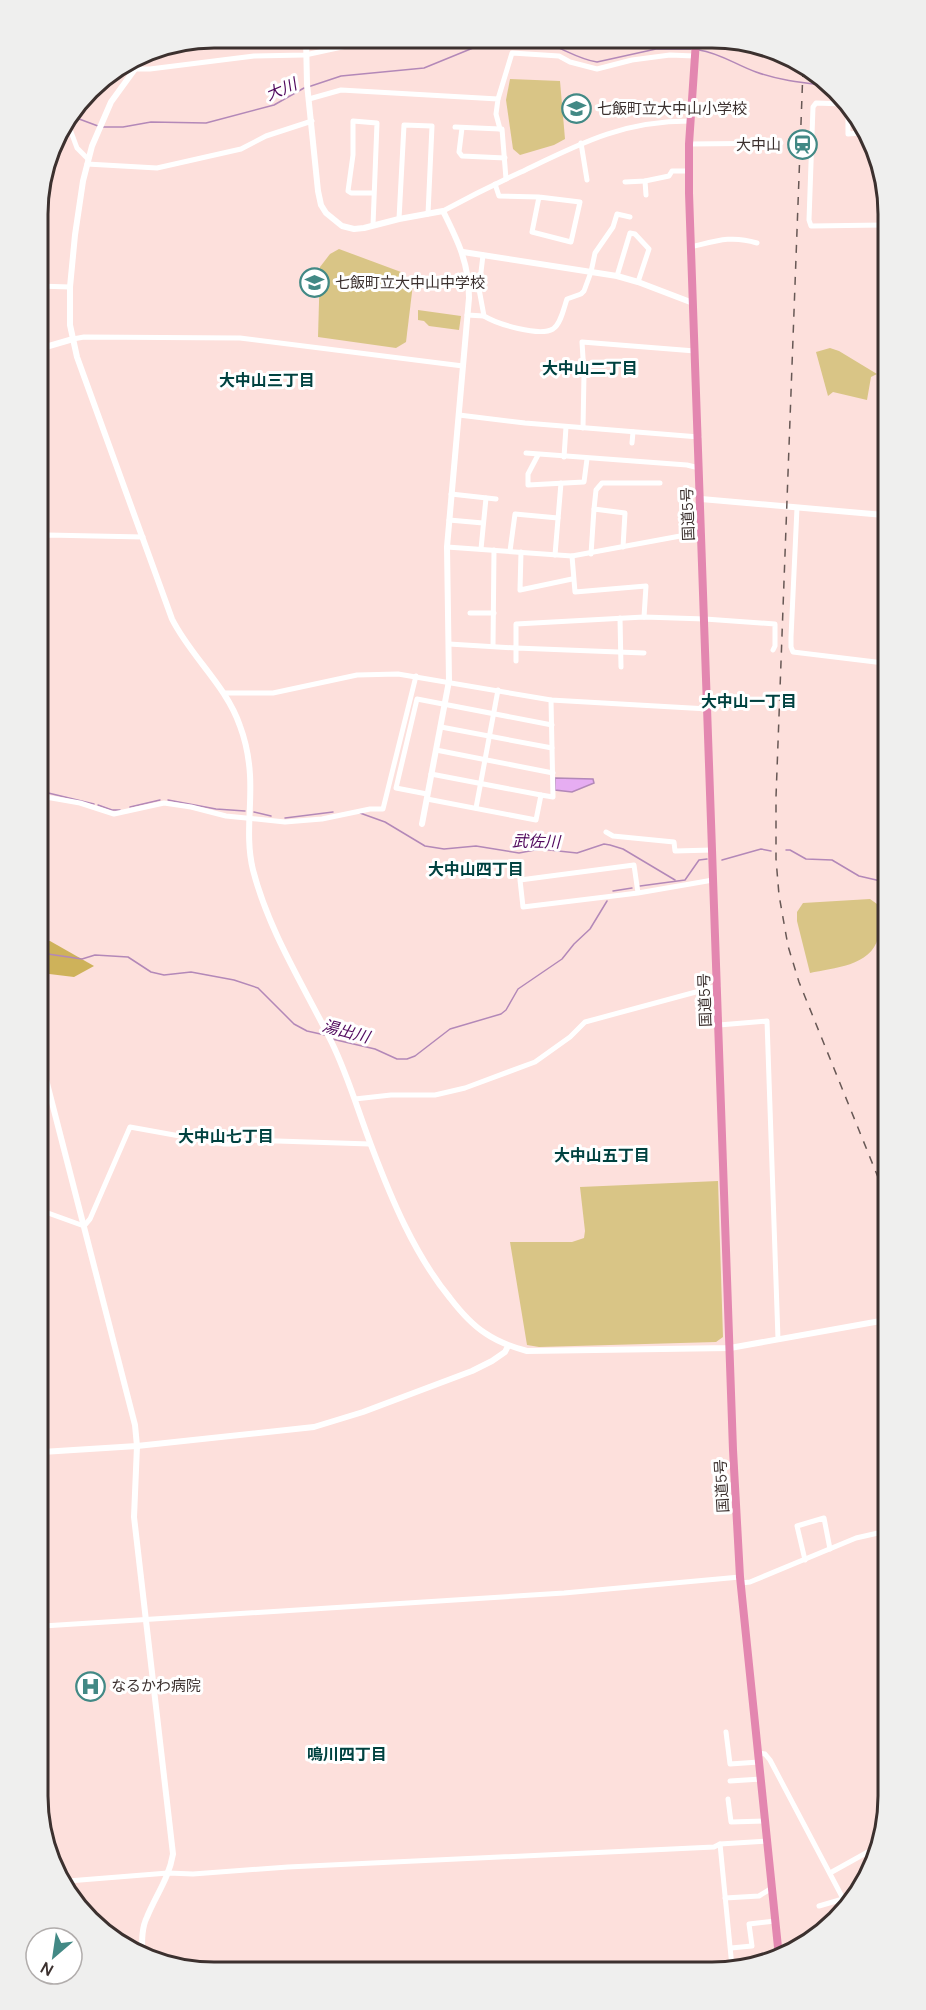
<svg xmlns="http://www.w3.org/2000/svg" width="926" height="2010" viewBox="0 0 926 2010" font-family="Manrope,'Noto Sans JP',sans-serif">
	<style>
		.green { fill: #d9c586 }
		.forest { fill: #ceb25a }
		.water { fill: #e6adf2; stroke: #b388b8; stroke-width: 1.5 }
		.lines { fill: none; stroke-linecap: round; stroke-linejoin: round }
		.stream { stroke: #b388b8; stroke-width: 1.5 }
		.minor { stroke: #fff; stroke-width: 5 }
		.tertiary { stroke: #fff; stroke-width: 6 }
		.trunk { stroke: #e387b0; stroke-width: 8 }
		.rail { stroke: #675855; stroke-width: 1.5; stroke-dasharray: 8 8; stroke-linecap: butt }
		.labels { text-anchor: middle; stroke-width: 6; stroke-linejoin: round; paint-order: stroke }
		.poi-label { font-size: 15px; fill: #3c312f; stroke: #fff; text-anchor: start }
		.street-label { font-size: 15px; fill: #3c312f; stroke: #fff }
		.water-label { font-size: 16px; font-style: italic; fill: #50085d; stroke: #fff }
		.neighbourhood-label { font-size: 16px; font-weight: bold; fill: #004240; stroke: #fff }
		.rim { fill: none; stroke: #3c312f; stroke-width: 3 }
	</style>
	<rect width="100%" height="100%" fill="#fde0dc"/>
	<!-- green -->
	<g class="green">
		<polygon points="510,79 560,81 565,139 554,145 520,155 513,149 506,100"/>
		<polygon points="339,249 401,272 413,284 406,342 396,348 318,337 320,267 330,254"/>
		<polygon points="418,310 461,316 459,330 429,326 424,321 418,320"/>
		<polygon points="830,348 839,351 877,374 871,377 867,400 833,392 828,396 816,352"/>
		<path d="M870,899L877,904C877,914 880,928 878,938C871,966 833,968 810,973L797,921V912L803,903Z"/>
		<polygon points="718,1181 723,1337 716,1342 539,1347 527,1345 510,1242 572,1242 584,1238 585,1231 580,1187"/>
	</g>
	<!-- forest -->
	<polygon class="forest" points="40,940 50,941 94,966 74,977 41,973"/>
	<!-- water -->
	<polygon class="water" points="555,778 593,779 594,783 572,792 555,790"/>
	<g class="lines">
		<!-- stream -->
		<g class="stream">
			<path d="M536,40C557,44 576,59 597,62L656,49H691"/>
			<path d="M699,50C720,53 736,65 756,72C781,81 806,83 831,86"/>
			<polyline points="308,87 341,76 424,68 495,39"/>
			<polyline points="71,116 98,126"/>
			<polyline points="103,127 123,127 151,122 206,123 274,105 304,88"/>
			<polyline points="40,791 94,804"/>
			<polyline points="168,800 216,809 245,811"/>
			<polyline points="98,805 112,810 120,810"/>
			<polyline points="130,807 160,800"/>
			<polyline points="254,812 271,816"/>
			<polyline points="360,813 385,822 425,846 444,849 476,846 519,853 540,849 577,853 604,844 610,845 623,849 675,880"/>
			<polyline points="285,818 333,812"/>
			<polyline points="786,850 790,850 806,859 832,860 859,876 885,882"/>
			<polyline points="722,860 761,849 771,851"/>
			<polyline points="640,886 685,880 699,860 707,859"/>
			<polyline points="613,891 632,888"/>
			<polyline points="41,953 82,959 95,955 128,957 151,972 164,975 191,972 234,980 258,988 294,1024 307,1031 325,1035"/>
			<polyline points="332,1039 375,1049 397,1059 407,1059 415,1056 450,1029 501,1014 506,1010 518,989 562,959 574,944 590,929 607,901"/>
		</g>
		<!-- minor -->
		<g class="minor">
			<polyline points="122,66 133,69 150,69 254,56 305,55 379,39"/>
			<polyline points="90,92 111,79 125,67"/>
			<polyline points="309,99 341,90 498,99 496,114 500,129 502,129 506,179"/>
			<polyline points="498,99 512,53 559,56 570,62 597,69 632,60 670,55 694,56"/>
			<polyline points="843,104 816,103 813,107 809,220 811,226 883,225"/>
			<polyline points="848,113 848,134 861,133"/>
			<polyline points="67,121 77,148 88,159"/>
			<polyline points="455,127 500,129"/>
			<polyline points="462,128 459,152 462,156 505,158"/>
			<polyline points="581,143 587,180"/>
			<polyline points="689,144 781,143"/>
			<polyline points="87,164 157,168 241,149 266,136 312,121"/>
			<polyline points="645,181 646,195"/>
			<polyline points="625,182 645,181 669,176 672,171 689,171"/>
			<polyline points="495,184 499,196 539,197 580,202 571,242 532,232 539,197"/>
			<path d="M443,211C469,197 495,184 521,172C581,143 622,121 690,121"/>
			<polyline points="399,219 404,125 432,126 428,214"/>
			<polyline points="373,225 377,123 353,121 353,155 348,191 351,193 374,193"/>
			<path d="M691,247C716,241 731,235 757,243"/>
			<path d="M483,255L479,289L484,316C497,324 539,337 553,329C561,324 564,307 567,299L581,294L584,291L591,272L595,253L613,227L617,214L630,217"/>
			<polyline points="617,276 630,233 635,234 649,249 638,282"/>
			<polyline points="38,286 70,287"/>
			<polyline points="467,315 484,316"/>
			<polyline points="73,339 84,337 240,338 463,366"/>
			<polyline points="459,415 525,423 699,437"/>
			<polyline points="583,428 584,374 582,342 695,351"/>
			<polyline points="632,443 633,432"/>
			<polyline points="526,453 687,465 699,468"/>
			<polyline points="538,455 528,474 528,485 584,482 587,459"/>
			<polyline points="564,457 566,427"/>
			<polyline points="451,494 496,499"/>
			<polyline points="797,508 791,637 791,647 793,652 884,663"/>
			<polyline points="594,509 596,490 602,483 660,483"/>
			<polyline points="449,520 483,523"/>
			<polyline points="39,536 47,535 143,537"/>
			<polyline points="447,547 572,556 702,532"/>
			<polyline points="481,549 486,498"/>
			<polyline points="510,551 515,514 558,518"/>
			<polyline points="521,552 520,590 572,579"/>
			<polyline points="591,554 594,509 625,513 623,547"/>
			<polyline points="555,555 561,483"/>
			<polyline points="572,556 575,592 646,586 644,617"/>
			<polyline points="470,613 494,613"/>
			<polyline points="620,618 621,667"/>
			<polyline points="449,644 516,648 516,624 644,617 705,619 775,624 775,646 773,650"/>
			<polyline points="493,646 494,550"/>
			<polyline points="516,661 516,648 644,653"/>
			<polyline points="224,693 273,693 357,675 398,674 551,700 708,709"/>
			<polyline points="441,727 552,748"/>
			<polyline points="436,750 553,773"/>
			<polyline points="431,774 541,795"/>
			<polyline points="427,794 396,788 417,699 552,725"/>
			<polyline points="40,796 80,803 114,814 164,803 191,807 226,816 285,822 322,819 370,809 383,809 416,676"/>
			<polyline points="427,799 536,820 541,795 553,797 551,700"/>
			<polyline points="476,808 498,690"/>
			<polyline points="606,832 613,836 674,842 675,851 712,850"/>
			<polyline points="638,893 634,865 520,880 523,907 638,893 713,880"/>
			<polyline points="719,1025 767,1021 778,1339"/>
			<polyline points="355,1099 391,1095 435,1095 465,1088 535,1062 570,1037 585,1022 718,986"/>
			<polyline points="41,1213 48,1213 84,1226 90,1219 130,1127 224,1144 236,1144 247,1140 370,1144"/>
			<polyline points="805,1560 797,1526 824,1518 830,1549"/>
			<polyline points="741,1583 750,1582 856,1538 887,1531"/>
			<polyline points="43,1626 564,1593 740,1577"/>
			<polyline points="726,1732 730,1764 759,1762"/>
			<polyline points="758,1753 765,1754 770,1760 848,1908"/>
			<polyline points="730,1781 761,1779"/>
			<polyline points="728,1799 731,1822 765,1821"/>
			<polyline points="720,1844 732,1967"/>
			<polyline points="830,1873 875,1848 880,1841"/>
			<polyline points="68,1881 168,1873 193,1874 288,1867 714,1847 720,1844 768,1841"/>
			<polyline points="725,1898 759,1896 772,1888"/>
			<polyline points="819,1906 843,1899"/>
			<polyline points="731,1948 752,1946 749,1924 775,1921"/>
			<polyline points="779,1953 810,1943"/>
		</g>
		<!-- tertiary -->
		<g class="tertiary">
			<path d="M306,38L307,84L318,191L321,205L326,213L342,226L354,229L364,228L399,219L443,211C458,241 469,263 469,298L447,547L449,681L422,824"/>
			<path d="M148,51L111,102L92,146L83,181L75,235L70,287V325L77,357L172,619C191,657 226,685 240,726C246,742 249,758 250,775C252,807 245,837 253,870C269,932 304,986 332,1043C348,1076 358,1111 371,1145C391,1198 414,1254 450,1298C460,1311 471,1324 485,1333C498,1342 512,1347 527,1351L730,1348L886,1320"/>
			<polyline points="463,252 617,276 638,282 693,303"/>
			<polyline points="38,352 49,346 73,339"/>
			<polyline points="701,499 884,515"/>
			<path d="M41,1060L135,1425L137,1446L134,1517L173,1854C169,1878 156,1895 147,1917C142,1927 142,1939 142,1950"/>
			<polyline points="42,1452 137,1446 314,1427 363,1412 472,1371 492,1361 505,1352 508,1346"/>
		</g>
		<!-- trunk -->
		<polyline class="trunk" points="696,41 689,144 689,193 733,1450 740,1577 779,1957"/>
		<!-- rail -->
		<polyline class="rail" points="803,69 776,797 776,859 779,895 788,946 799,982 886,1197"/>
	</g>
	<!-- icons -->
	<defs>
		<symbol id="school-ring" viewBox="-11 -11 22 22"><circle r="9.5" fill="#fff" stroke="#428985" stroke-width="1.5"/><path d="M0-5L7-2L0 1L-7-2ZM-4 1L0 2.5L4 1V4Q0 6-4 4Z" fill="#428985"/></symbol>
		<symbol id="station-ring" viewBox="-11 -11 22 22"><circle r="9.5" fill="#fff" stroke="#428985" stroke-width="1.5"/><path d="M-3-6H3Q5-6 5-4V2Q5 4 3 4L4.5 6H3L1.5 4h-3L-3 6H-4.5L-3 4Q-5 4-5 2V-4Q-5-6-3-6ZM-3.5-4v3h7v-3ZM-3.5 1v1.5H-2V1ZM2 1v1.5H3.5V1Z" fill="#428985"/></symbol>
		<symbol id="hospital-ring" viewBox="-11 -11 22 22"><circle r="9.5" fill="#fff" stroke="#428985" stroke-width="1.5"/><path d="M-5-5h3v3.5h4V-5h3V5h-3V1.5h-4V5h-3Z" fill="#428985"/></symbol>
	</defs>
	<g fill-rule="evenodd">
		<use href="#school-ring" x="560" y="92" width="33" height="33"/>
		<use href="#station-ring" x="786" y="128" width="33" height="33"/>
		<use href="#school-ring" x="298" y="266" width="33" height="33"/>
		<use href="#hospital-ring" x="74" y="1670" width="33" height="33"/>
	</g>
	<g class="labels">
		<!-- poi labels -->
		<g class="poi-label">
			<text x="597" y="114">七飯町立大中山小学校</text>
			<text x="781" y="150" text-anchor="end">大中山</text>
			<text x="335" y="288">七飯町立大中山中学校</text>
			<text x="111" y="1691">なるかわ病院</text>
		</g>
		<!-- street labels -->
		<g class="street-label">
			<text transform="translate(688 514) rotate(-92)" y="5">国道5号</text>
			<text transform="translate(705 1000) rotate(-92)" y="5">国道5号</text>
			<text transform="translate(722 1486) rotate(-93)" y="5">国道5号</text>
		</g>
		<!-- water labels -->
		<g class="water-label">
			<text transform="translate(281 89) rotate(-23)" y="6">大川</text>
			<text transform="translate(536 841) rotate(1)" y="6">武佐川</text>
			<text transform="translate(346 1031) rotate(15)" y="6">湯出川</text>
		</g>
		<!-- neighbourhood labels -->
		<g class="neighbourhood-label">
			<text x="590" y="374">大中山二丁目</text>
			<text x="267" y="386">大中山三丁目</text>
			<text x="749" y="707">大中山一丁目</text>
			<text x="476" y="875">大中山四丁目</text>
			<text x="226" y="1142">大中山七丁目</text>
			<text x="602" y="1161">大中山五丁目</text>
			<text x="347" y="1760">鳴川四丁目</text>
		</g>
	</g>
	<!-- crop -->
	<path d="M0 0H926V2010H0ZM214 48H712A166 166 0 0 1 878 214V1796A166 166 0 0 1 712 1962H214A166 166 0 0 1 48 1796V214A166 166 0 0 1 214 48Z" fill="#efefee" fill-rule="evenodd"/>
	<path class="rim" d="M214 48H712A166 166 0 0 1 878 214V1796A166 166 0 0 1 712 1962H214A166 166 0 0 1 48 1796V214A166 166 0 0 1 214 48Z"/>
	<!-- north arrow -->
	<g transform="translate(54 1956) rotate(209)"><circle r="28" fill="#ffffff" stroke="#b1adac" stroke-width="1.5"/>
	<path d="M0-4.5L10 22L0 15L-10 22Z" fill="#428985"/>
	<text y="-9" font-size="16" font-weight="bold" text-anchor="middle" fill="#3c312f">N</text>
	</g>
</svg>
